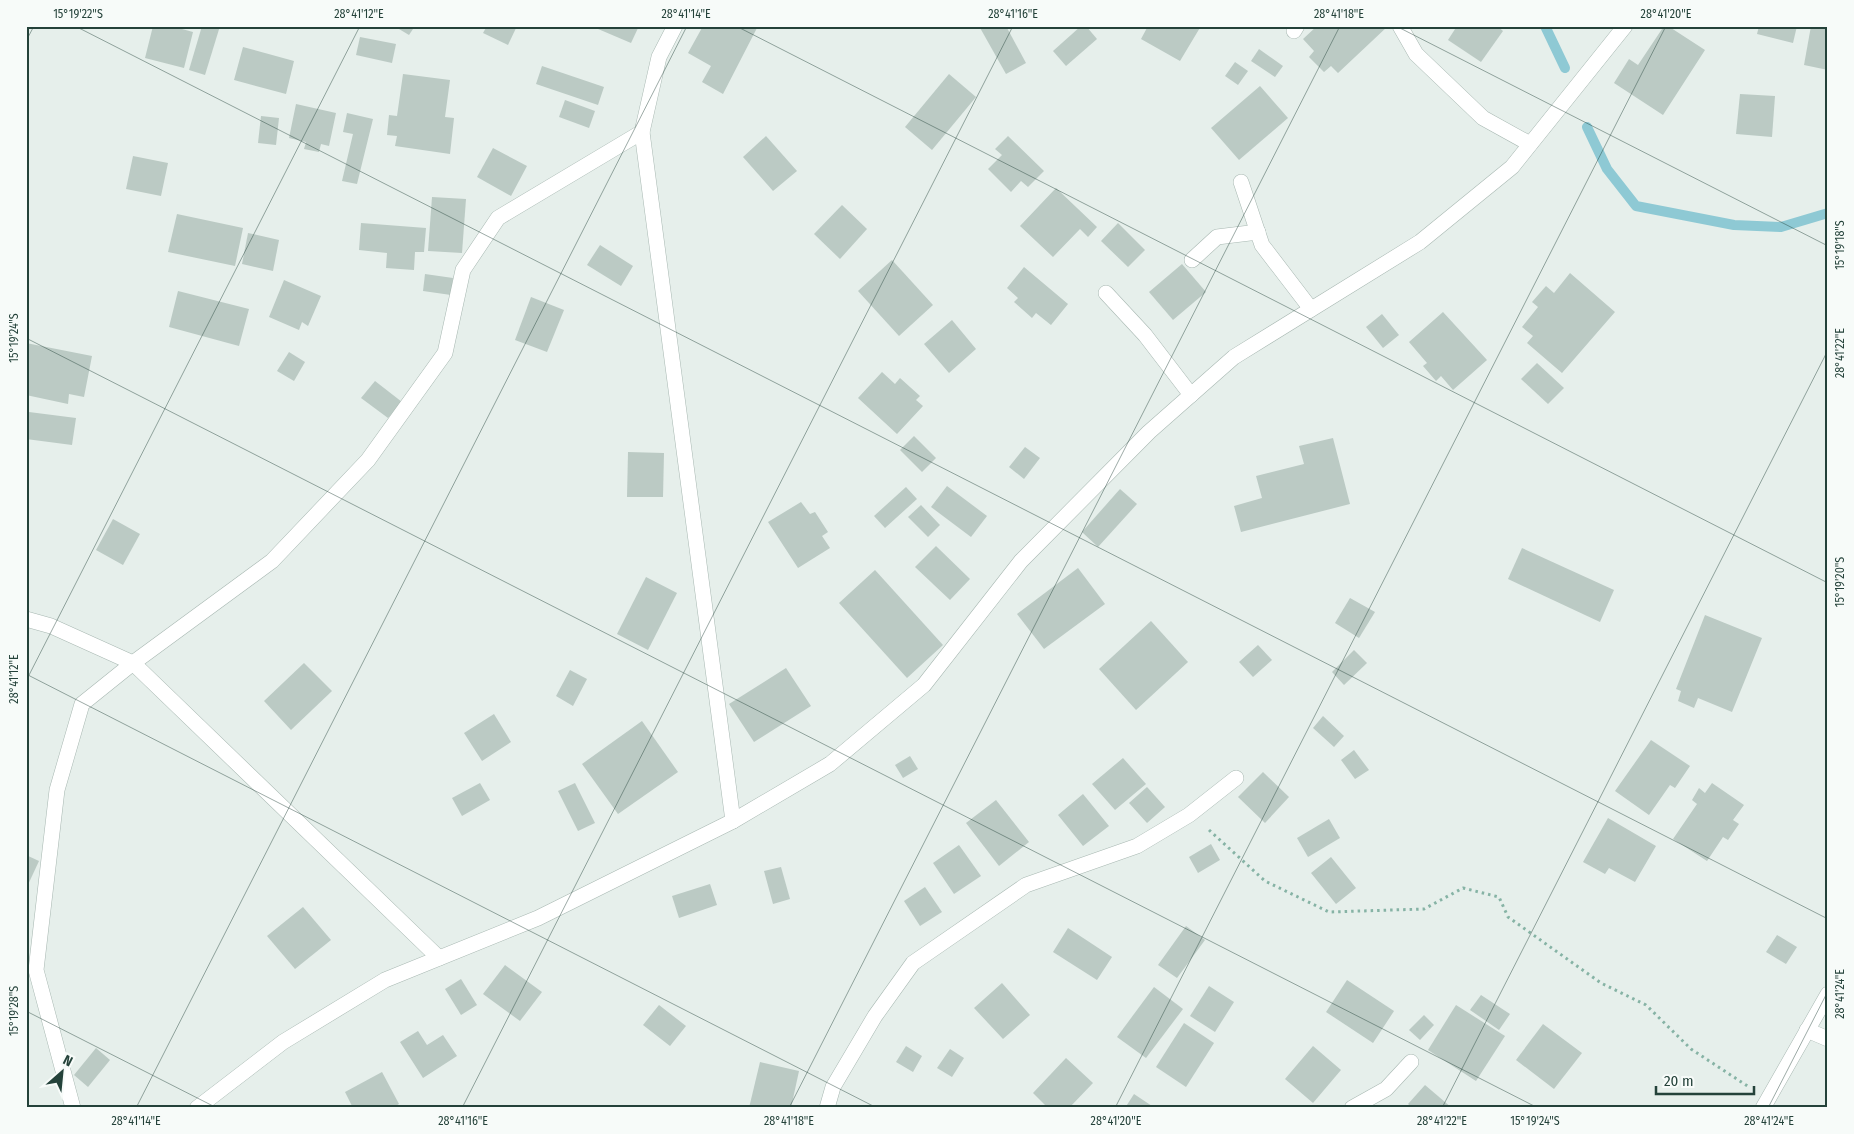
<svg xmlns="http://www.w3.org/2000/svg" width="1854" height="1134" viewBox="0 0 1854 1134" font-family="'Fira Sans Condensed',sans-serif">
	<style>
		.lines { fill: none; stroke-linecap: round; stroke-linejoin: round }
		.stream { stroke: #8ec9d4; stroke-width: 10 }
		.building { fill: #bbcac4 }
		.minor-casing { stroke: #a8b8b2; stroke-width: 16 }
		.path { stroke: #86b3a5; stroke-width: 3; stroke-dasharray: 2.5 4; stroke-linecap: butt }
		.minor { stroke: #fff; stroke-width: 15 }
		.ticks { fill: none; stroke: #24423a; stroke-width: 1; stroke-opacity: 0.45 }
		.neatline { fill: none; stroke: #24423a; stroke-width: 2 }
		.ticks-label { font-size: 12px; text-anchor: middle; fill: #24423a }
	</style>
	<rect width="100%" height="100%" fill="#e6efeb"/>
	<g class="lines">
		<!-- stream -->
		<g class="stream">
			<polyline points="1545,26 1565,68"/>
			<polyline points="1587,127 1607,169 1636,206 1734,225 1781,227 1828,213"/>
		</g>
	</g>
	<!-- building -->
	<g class="building">
		<polygon points="153,26 171,26 193,32 184,68 145,58"/>
		<polygon points="202,26 220,26 205,75 189,70"/>
		<polygon points="394,26 415,26 409,35"/>
		<polygon points="487,26 517,26 508,45 483,33"/>
		<polygon points="591,26 639,26 631,43"/>
		<polygon points="703,26 758,26 723,94 702,82 711,66 688,53"/>
		<polygon points="979,26 1006,26 1026,63 1006,74"/>
		<polygon points="1081,26 1086,26 1097,39 1066,66 1053,51"/>
		<polygon points="1148,26 1162,27 1201,26 1180,61 1141,39"/>
		<polygon points="1317,26 1388,26 1338,73 1331,66 1324,72 1309,57 1314,51 1303,39"/>
		<polygon points="1457,26 1497,26 1503,31 1481,62 1448,40"/>
		<polygon points="1664,26 1668,26 1705,50 1663,115 1614,83 1629,59 1638,65"/>
		<polygon points="1759,26 1797,26 1793,43 1757,34"/>
		<polygon points="1811,26 1828,26 1828,70 1804,65"/>
		<polygon points="360,37 396,44 392,63 356,55"/>
		<polygon points="243,47 294,61 286,94 234,80"/>
		<polygon points="1259,49 1283,66 1275,77 1251,61"/>
		<polygon points="1235,62 1248,71 1238,85 1225,76"/>
		<polygon points="542,66 604,87 598,105 536,84"/>
		<polygon points="403,74 450,80 445,117 454,118 450,154 395,146 397,136 387,135 389,115 397,116"/>
		<polygon points="949,74 976,97 932,150 905,127"/>
		<polygon points="1260,86 1288,118 1239,160 1211,128"/>
		<polygon points="1740,94 1775,96 1772,137 1736,134"/>
		<polygon points="565,100 595,111 589,128 559,117"/>
		<polygon points="296,104 336,113 329,146 321,144 319,152 304,149 306,142 289,138"/>
		<polygon points="347,113 373,119 357,184 342,181 353,134 343,132"/>
		<polygon points="261,116 279,118 276,145 258,143"/>
		<polygon points="766,136 797,171 773,191 743,157"/>
		<polygon points="1008,136 1044,171 1028,187 1021,181 1011,192 988,169 1002,155 995,149"/>
		<polygon points="493,148 527,166 511,196 477,177"/>
		<polygon points="133,156 168,163 161,196 126,189"/>
		<polygon points="1056,188 1097,227 1088,237 1080,229 1053,257 1020,226"/>
		<polygon points="432,197 466,199 462,253 428,251"/>
		<polygon points="842,205 867,229 840,259 814,234"/>
		<polygon points="177,214 243,228 235,266 168,252"/>
		<polygon points="361,223 426,228 424,252 415,252 414,270 386,268 387,253 359,250"/>
		<polygon points="1118,223 1145,250 1128,267 1101,241"/>
		<polygon points="248,233 279,240 273,271 242,264"/>
		<polygon points="600,245 633,266 621,286 587,265"/>
		<polygon points="892,260 933,305 899,336 858,291"/>
		<polygon points="1182,264 1206,292 1173,320 1149,292"/>
		<polygon points="1024,267 1068,304 1051,325 1036,313 1032,318 1014,302 1018,298 1007,288"/>
		<polygon points="1570,273 1615,312 1562,373 1527,343 1533,336 1522,327 1538,307 1532,302 1546,286 1554,293"/>
		<polygon points="425,274 453,278 451,295 423,291"/>
		<polygon points="284,280 321,296 308,326 302,322 299,330 269,317"/>
		<polygon points="178,291 249,309 239,346 169,327"/>
		<polygon points="531,297 564,310 547,352 515,340"/>
		<polygon points="1443,312 1487,360 1453,390 1441,376 1436,381 1423,366 1427,363 1409,342"/>
		<polygon points="1382,314 1399,335 1383,348 1366,327"/>
		<polygon points="952,320 976,349 949,373 924,344"/>
		<polygon points="26,343 92,356 84,397 69,394 68,404 26,395"/>
		<polygon points="289,352 305,362 294,381 277,371"/>
		<polygon points="1537,363 1564,388 1548,404 1521,379"/>
		<polygon points="882,372 895,384 900,378 920,396 916,400 923,406 897,434 858,398"/>
		<polygon points="375,381 402,402 388,418 361,398"/>
		<polygon points="29,412 76,418 72,445 26,439"/>
		<polygon points="914,436 936,458 922,472 900,450"/>
		<polygon points="1333,438 1350,504 1241,532 1234,506 1262,498 1256,476 1304,464 1299,446"/>
		<polygon points="1025,447 1040,458 1024,479 1009,467"/>
		<polygon points="628,452 664,453 663,497 627,497"/>
		<polygon points="947,486 987,516 971,537 931,507"/>
		<polygon points="906,487 917,499 885,528 874,516"/>
		<polygon points="1120,489 1137,504 1098,547 1082,532"/>
		<polygon points="801,502 810,514 815,512 828,532 822,536 830,548 798,568 768,522"/>
		<polygon points="921,505 940,525 928,537 908,517"/>
		<polygon points="113,519 140,534 123,565 96,550"/>
		<polygon points="936,546 970,579 950,600 915,567"/>
		<polygon points="1522,548 1614,590 1600,622 1508,579"/>
		<polygon points="1078,568 1105,604 1044,649 1017,614"/>
		<polygon points="875,570 943,645 907,678 839,603"/>
		<polygon points="646,577 677,593 648,650 617,634"/>
		<polygon points="1350,598 1375,612 1359,638 1335,623"/>
		<polygon points="1705,615 1762,638 1732,712 1698,698 1694,708 1678,701 1681,691 1676,689"/>
		<polygon points="1151,621 1188,662 1136,710 1099,669"/>
		<polygon points="1258,645 1272,660 1253,677 1239,662"/>
		<polygon points="1354,650 1367,663 1344,685 1332,672"/>
		<polygon points="304,663 332,691 291,730 264,701"/>
		<polygon points="786,668 811,706 754,742 729,704"/>
		<polygon points="570,670 587,679 573,706 556,696"/>
		<polygon points="494,714 511,742 482,761 464,733"/>
		<polygon points="1323,716 1344,736 1334,747 1313,728"/>
		<polygon points="642,721 678,772 618,814 582,764"/>
		<polygon points="1651,740 1690,766 1675,788 1670,785 1649,815 1615,791"/>
		<polygon points="1354,750 1369,770 1355,779 1341,760"/>
		<polygon points="910,756 918,769 903,778 895,765"/>
		<polygon points="1123,758 1146,784 1115,810 1092,784"/>
		<polygon points="1263,772 1289,797 1265,823 1238,797"/>
		<polygon points="480,783 490,800 462,816 452,798"/>
		<polygon points="575,783 595,823 578,831 558,791"/>
		<polygon points="1712,783 1744,805 1733,820 1739,824 1728,840 1723,837 1707,861 1673,839 1697,804 1692,800 1699,788 1705,793"/>
		<polygon points="1147,787 1165,807 1147,823 1129,803"/>
		<polygon points="1083,794 1109,826 1083,846 1058,815"/>
		<polygon points="996,800 1029,842 999,866 966,823"/>
		<polygon points="1608,818 1656,846 1635,882 1609,868 1605,874 1583,862"/>
		<polygon points="1329,819 1340,838 1308,857 1297,838"/>
		<polygon points="1211,844 1220,860 1198,873 1189,857"/>
		<polygon points="959,845 981,876 954,894 933,863"/>
		<polygon points="26,855 39,861 26,889"/>
		<polygon points="1331,857 1356,888 1336,904 1311,873"/>
		<polygon points="781,867 790,899 773,904 764,871"/>
		<polygon points="710,884 717,905 679,918 672,896"/>
		<polygon points="925,887 942,912 920,926 904,901"/>
		<polygon points="303,907 331,940 295,969 267,936"/>
		<polygon points="1186,926 1205,940 1177,978 1158,965"/>
		<polygon points="1068,928 1112,957 1097,980 1053,952"/>
		<polygon points="1777,935 1797,947 1786,964 1766,952"/>
		<polygon points="505,965 542,992 520,1021 483,994"/>
		<polygon points="461,979 477,1005 461,1015 445,989"/>
		<polygon points="1347,980 1394,1011 1373,1043 1326,1012"/>
		<polygon points="1002,983 1030,1015 1003,1039 974,1008"/>
		<polygon points="1209,986 1234,1002 1215,1032 1190,1016"/>
		<polygon points="1154,987 1183,1009 1146,1058 1117,1037"/>
		<polygon points="1481,995 1510,1014 1499,1030 1470,1010"/>
		<polygon points="659,1005 686,1026 670,1046 643,1025"/>
		<polygon points="1456,1005 1505,1036 1476,1081 1428,1050"/>
		<polygon points="1424,1015 1434,1025 1420,1040 1409,1030"/>
		<polygon points="1184,1023 1214,1043 1186,1087 1156,1067"/>
		<polygon points="1543,1024 1582,1053 1554,1089 1516,1060"/>
		<polygon points="418,1031 427,1045 443,1035 457,1056 423,1078 400,1042"/>
		<polygon points="906,1046 922,1056 913,1072 896,1062"/>
		<polygon points="1313,1046 1341,1070 1313,1103 1285,1079"/>
		<polygon points="96,1048 110,1060 88,1087 74,1075"/>
		<polygon points="950,1049 964,1058 952,1077 937,1068"/>
		<polygon points="1066,1058 1093,1083 1069,1108 1048,1108 1033,1093"/>
		<polygon points="760,1062 799,1071 791,1108 749,1108"/>
		<polygon points="382,1072 399,1104 392,1108 353,1108 345,1092"/>
		<polygon points="1425,1085 1452,1108 1413,1108 1408,1104"/>
		<polygon points="1134,1094 1155,1108 1125,1108"/>
	</g>
	<g class="lines">
		<defs>
			<g id="minor">
				<polyline points="1400,26 1416,54 1483,118 1530,144"/>
				<polyline points="1294,31 1297,26"/>
				<polyline points="642,132 733,821"/>
				<polyline points="1241,182 1262,245 1311,309"/>
				<polyline points="1192,260 1217,237 1258,232"/>
				<polyline points="1106,293 1145,335 1191,395"/>
				<polyline points="26,619 51,626 133,663 439,958"/>
				<polyline points="1807,1030 1828,1039"/>
				<polyline points="73,1108 36,970 57,790 82,704 133,663 272,561 368,460 445,353 463,270 498,218 642,132 659,57 675,26"/>
				<polyline points="197,1108 283,1042 385,980 538,918 733,821 830,764 924,685 1021,561 1149,432 1234,357 1420,242 1512,167 1625,26"/>
				<polyline points="827,1108 833,1087 875,1016 913,963 1026,885 1137,846 1189,815 1236,778"/>
				<polyline points="1352,1108 1386,1089 1411,1062"/>
				<polyline points="1763,1108 1828,994"/>
			</g>
		</defs>
		<!-- minor casing -->
		<use href="#minor" class="minor-casing"/>
		<!-- path -->
		<polyline class="path" points="1209,830 1265,881 1329,912 1424,909 1463,888 1499,897 1508,917 1601,983 1646,1005 1691,1049 1749,1087"/>
		<!-- minor -->
		<use href="#minor" class="minor"/>
	</g>
	<!-- ticks -->
	<path class="ticks" d="M75,26L1828,919M736,26L1828,583M1396,26L1828,246M26,41L34,26M26,338L1538,1108M26,674L877,1108M26,681L360,26M26,1011L217,1108M136,1108L687,26M462,1108L1013,26M789,1108L1340,26M1115,1108L1666,26M1442,1108L1828,350M1768,1108L1828,991"/>
	<!-- border -->
	<rect width="1854" height="1134" fill="none" stroke="#f7fbf9" stroke-width="55"/>
	<!-- north arrow -->
	<g transform="translate(62 1072) rotate(27)" stroke="#f7fbf9" stroke-width="4" paint-order="stroke">
	<path d="M0-4L9 19L0 12L-9 19Z" fill="#24423a"/>
	<text y="-8" font-size="14" font-weight="bold" text-anchor="middle" fill="#24423a">N</text>
	</g>
	<!-- scale -->
	<path d="M1656 1086v8h98v-8" fill="none" stroke="#24423a" stroke-width="2.5"/>
	<text x="1664" y="1086" font-size="15" fill="#24423a" stroke="#f7fbf9" stroke-width="4" paint-order="stroke">20 m</text>
	<rect x="28" y="28" width="1798" height="1078" class="neatline"/>
	<g class="ticks-label">
		<text x="78" y="18">15°19'22"S</text>
		<text x="359" y="18">28°41'12"E</text>
		<text x="686" y="18">28°41'14"E</text>
		<text x="1013" y="18">28°41'16"E</text>
		<text x="1339" y="18">28°41'18"E</text>
		<text x="1666" y="18">28°41'20"E</text>
		<text transform="translate(1840 245) rotate(-90)" y="4">15°19'18"S</text>
		<text transform="translate(14 338) rotate(-90)" y="4">15°19'24"S</text>
		<text transform="translate(1840 353) rotate(-90)" y="4">28°41'22"E</text>
		<text transform="translate(1840 582) rotate(-90)" y="4">15°19'20"S</text>
		<text transform="translate(14 679) rotate(-90)" y="4">28°41'12"E</text>
		<text transform="translate(1840 994) rotate(-90)" y="4">28°41'24"E</text>
		<text transform="translate(14 1011) rotate(-90)" y="4">15°19'28"S</text>
		<text x="136" y="1125">28°41'14"E</text>
		<text x="463" y="1125">28°41'16"E</text>
		<text x="789" y="1125">28°41'18"E</text>
		<text x="1116" y="1125">28°41'20"E</text>
		<text x="1442" y="1125">28°41'22"E</text>
		<text x="1535" y="1125">15°19'24"S</text>
		<text x="1769" y="1125">28°41'24"E</text>
	</g>
</svg>
